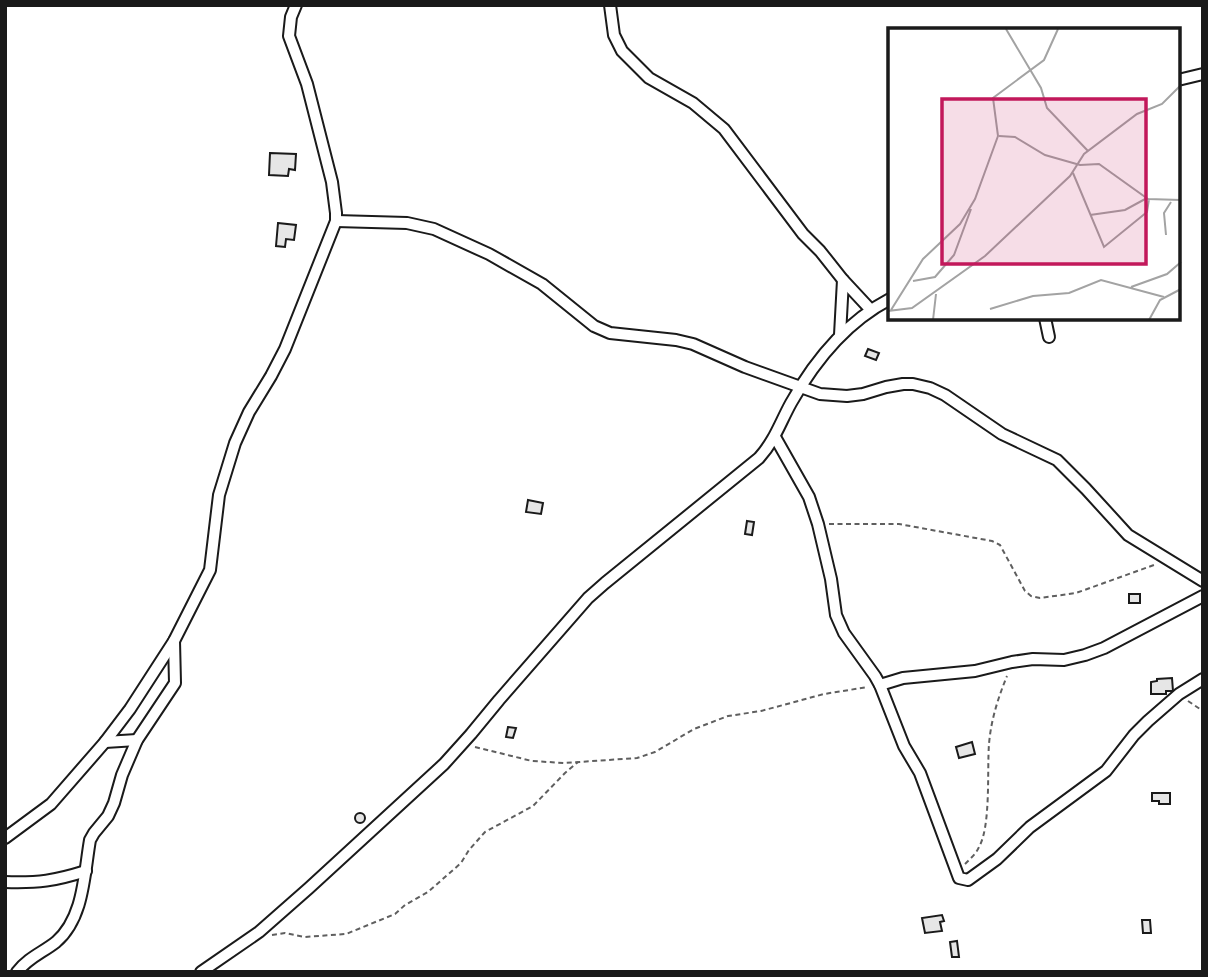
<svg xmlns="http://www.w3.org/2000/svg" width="1208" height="977" viewBox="0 0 1208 977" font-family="'Roboto Condensed',sans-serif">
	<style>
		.building { fill: #e6e6e6; stroke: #1a1a1a; stroke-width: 2 }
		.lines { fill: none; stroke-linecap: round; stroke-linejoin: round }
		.minor-casing { stroke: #1a1a1a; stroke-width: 14 }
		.path { stroke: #5f5f5f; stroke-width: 2; stroke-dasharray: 5 3.5; stroke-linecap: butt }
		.minor { stroke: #fff; stroke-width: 10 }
		.inset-road { fill: none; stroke: #a3a3a3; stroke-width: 2 }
		.view { fill: #c2185b; fill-opacity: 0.15; stroke: #c2185b; stroke-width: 3.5 }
		.inset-edge { fill: none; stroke: #1a1a1a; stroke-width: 3.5 }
	</style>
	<rect width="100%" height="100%" fill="#fff"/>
	<!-- building -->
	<g class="building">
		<polygon points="270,153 296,154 295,170 289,169 288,176 269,175"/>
		<polygon points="278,223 296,225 294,240 286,239 285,247 276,246"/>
		<polygon points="868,349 879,353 876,360 865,356"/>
		<polygon points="528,500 543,503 541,514 526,512"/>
		<polygon points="747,521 754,522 752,535 745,534"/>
		<rect x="1129" y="594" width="11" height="9"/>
		<polygon points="1172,678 1173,691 1166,691 1166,694 1151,694 1151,682 1157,681 1157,679"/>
		<polygon points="508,727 516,728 513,738 506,737"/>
		<polygon points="972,742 975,754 959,758 956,747"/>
		<polygon points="1152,793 1170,793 1170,804 1159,804 1159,801 1152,801"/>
		<circle cx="360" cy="818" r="5"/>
		<polygon points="942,915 944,921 940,922 942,931 925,933 922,918"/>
		<polygon points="1142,920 1150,920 1151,933 1143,933"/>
		<polygon points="957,941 959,957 952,957 950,942"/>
	</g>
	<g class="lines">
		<defs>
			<g id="minor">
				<polyline points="610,5 614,35 622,51 649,78 693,103 724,129 803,234 820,251 843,280 870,309"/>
				<polyline points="1178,80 1203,74"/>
				<polyline points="336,221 407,223 434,229 489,254 542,284 594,326 610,333 676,340 693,344 745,367 820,394 847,396 863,394 886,387 903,384 913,384 930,388 945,395 1002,434 1057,460 1086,489 1128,535 1203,581"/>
				<polyline points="1045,318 1049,337"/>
				<polyline points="840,335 843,280"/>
				<polyline points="775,437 809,497 818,524 831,579 836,615 844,633 875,676 880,685 904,746 920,773 959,878 968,880 997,859 1030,827 1106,771 1134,735 1148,721 1179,694 1203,679"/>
				<polyline points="880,685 903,678 975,671 1012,662 1033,659 1064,660 1085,655 1104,648 1203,596"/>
				<polyline points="105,742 137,740"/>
				<polyline points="5,838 51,804 105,742 130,709 174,641 210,570 219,495 235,443 249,412 271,376 285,349 336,221 336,213 332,182 307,84 289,36 291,17 296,5"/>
				<path d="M5,882C39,883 54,881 86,871"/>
				<path d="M17,972C29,957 42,953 56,942C84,918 84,874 90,840L94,833L108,816L114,803L122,775L137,740L175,683L174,641"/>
				<path d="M201,972L259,932L309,888L444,764L471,734L499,700L588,598L605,583L759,458C775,440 780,423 791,403C815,360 846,322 890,299"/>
			</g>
		</defs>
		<!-- minor casing -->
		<use href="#minor" class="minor-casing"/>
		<!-- path -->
		<g class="path">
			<polyline points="829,524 899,524 992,541 1000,545 1025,591 1031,596 1040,598 1076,593 1154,565"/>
			<polyline points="1188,701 1203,711"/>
			<polyline points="475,747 532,761 564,763 637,758 655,752 694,729 728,716 761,711 824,694 868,687"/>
			<path d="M965,864C970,859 976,854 979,847C991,826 987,770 989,744C991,720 998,698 1007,676"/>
			<polyline points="272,935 285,933 305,937 346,934 395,914 405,905 428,892 461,863 469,850 485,832 533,806 565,773 578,762"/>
		</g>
		<!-- minor -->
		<use href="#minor" class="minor"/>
	</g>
	<!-- overview -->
	<g transform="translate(888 28)">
		<rect width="292" height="292" fill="#fff"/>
		<path class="inset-road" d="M118,1L153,60L159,80L200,123M111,108L127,109L157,127L192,137L211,136L260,171L293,172M185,145L216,219L259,184L261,171M202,187L237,182L259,170M278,207L276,185L283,174M25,253L47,249L66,227L83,181M243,259L279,246L293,234M102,281L145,268L181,265L213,252L276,269M3,282L35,231L72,196L87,171L110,108L105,70L156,32L170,1M0,283L24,280L97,228L182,148L196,126L249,86L274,76L293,57M45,292L48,266M261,292L272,272L293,261"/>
		<path class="view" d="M54,71H258V236H54Z"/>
		<rect width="292" height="292" class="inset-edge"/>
	</g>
	<!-- border -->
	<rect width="1208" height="977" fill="none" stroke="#1a1a1a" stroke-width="14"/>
</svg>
